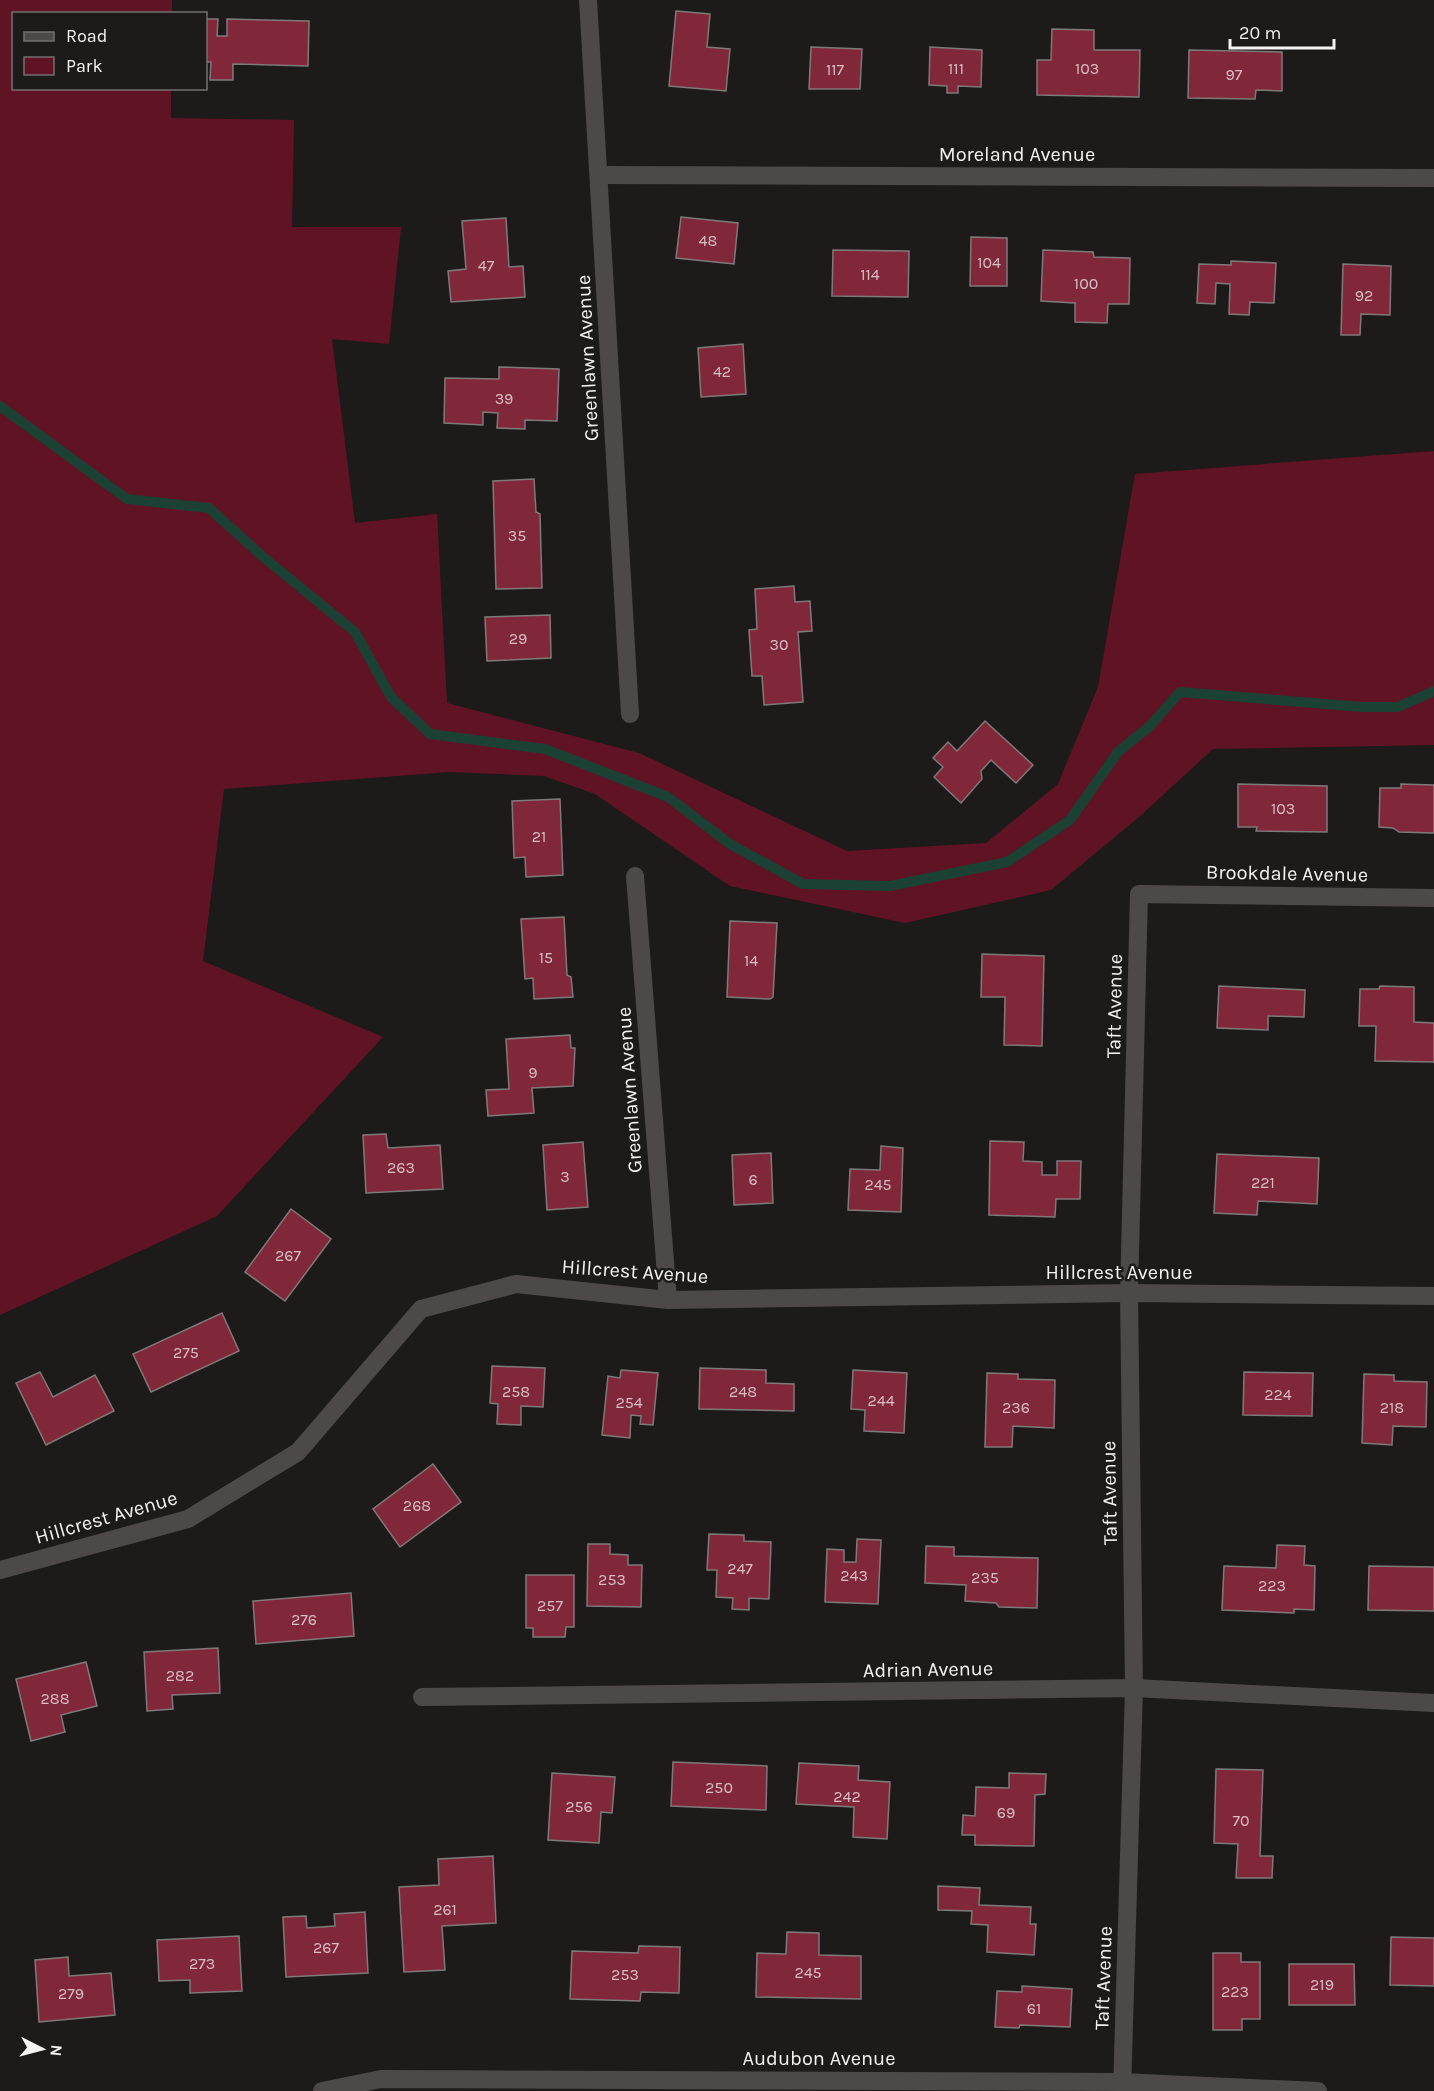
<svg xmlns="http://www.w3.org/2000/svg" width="1434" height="2091" viewBox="0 0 1434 2091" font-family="Karla,sans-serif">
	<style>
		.green { fill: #611326 }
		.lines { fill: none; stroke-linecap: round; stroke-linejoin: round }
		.stream { stroke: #1b4135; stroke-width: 10 }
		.building { fill: #81273a; stroke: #7f7a7a; stroke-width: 1.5 }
		.minor { stroke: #4d4949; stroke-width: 18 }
		.labels { text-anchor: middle; stroke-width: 5; stroke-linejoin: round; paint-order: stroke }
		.number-label { font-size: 16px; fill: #d7bfc4 }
		.street-label { font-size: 20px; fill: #f4f2f2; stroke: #1d1a1a }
	</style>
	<rect width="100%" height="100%" fill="#1d1a1a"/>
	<!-- green -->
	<polygon class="green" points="0,0 172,0 172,13 14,14 14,88 171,89 171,118 294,120 292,227 401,227 389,344 332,339 355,523 437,514 447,703 639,753 847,851 986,843 1058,784 1098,687 1135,474 1434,451 1434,745 1213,749 1139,817 1051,890 905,923 730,886 595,794 544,776 450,772 224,789 203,961 383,1037 217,1216 0,1315"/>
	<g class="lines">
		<!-- stream -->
		<polyline class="stream" points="0,406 127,499 209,508 262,556 355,632 391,697 430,734 545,749 668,797 730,844 803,884 890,886 1007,862 1070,820 1118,752 1150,726 1180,692 1362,707 1398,707 1434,691"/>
	</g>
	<!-- building -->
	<g class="building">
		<polygon points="676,11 710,14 707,47 730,49 726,91 669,86"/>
		<polygon points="206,19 218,19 217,36 227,36 227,19 309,21 308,66 233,64 233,80 210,80 211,62 206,62"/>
		<polygon points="1052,29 1094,30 1094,50 1140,50 1139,97 1037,95 1037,60 1051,60"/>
		<polygon points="811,47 862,49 860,89 809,89"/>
		<polygon points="930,47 982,50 981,87 958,86 958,93 947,93 947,86 929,85"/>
		<polygon points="1189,50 1282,52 1282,91 1256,90 1255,99 1188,98"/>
		<polygon points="681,217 738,223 734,264 676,258"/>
		<polygon points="506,218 509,267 523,266 525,297 451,302 448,271 466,269 462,221"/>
		<polygon points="971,237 1007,238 1007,286 970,286"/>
		<polygon points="833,250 909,251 908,297 832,296"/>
		<polygon points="1043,250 1093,252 1094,257 1130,258 1129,304 1108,304 1107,323 1075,322 1075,303 1041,301"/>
		<polygon points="1231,261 1276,263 1274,303 1250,302 1249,315 1229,314 1230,284 1216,283 1215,304 1197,303 1199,264 1231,265"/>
		<polygon points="1343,264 1391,266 1390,315 1361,314 1360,335 1341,335"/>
		<polygon points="743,344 746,394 701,397 698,348"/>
		<polygon points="499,367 559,369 557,421 525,420 525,429 497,428 498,413 483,412 483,425 444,423 445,378 499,379"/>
		<polygon points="534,479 536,512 540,514 542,588 496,589 493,481"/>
		<polygon points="794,586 795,602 810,601 812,631 798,632 803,702 764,705 762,676 752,676 749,630 757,629 755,589"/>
		<polygon points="550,615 551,658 487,661 485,617"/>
		<polygon points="985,721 1033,765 1016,783 991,760 981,771 982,779 961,803 934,777 943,767 933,758 948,742 957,751"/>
		<polygon points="1238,784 1327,786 1327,832 1256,831 1257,827 1238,827"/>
		<polygon points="1401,784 1434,785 1434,833 1399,832 1393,828 1379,827 1380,788 1401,788"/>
		<polygon points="560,799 563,875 526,877 525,857 514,858 512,801"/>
		<polygon points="564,917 567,975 571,977 573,997 534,999 533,978 525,979 521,919"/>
		<polygon points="730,921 777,923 773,997 770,999 727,997"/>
		<polygon points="982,954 1044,956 1042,1046 1004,1045 1005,997 981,997"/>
		<polygon points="1219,986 1305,990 1304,1017 1268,1016 1268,1030 1217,1028"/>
		<polygon points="1380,986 1414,987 1414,1022 1434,1023 1434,1062 1375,1061 1376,1026 1359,1026 1360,989 1379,989"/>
		<polygon points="570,1035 571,1048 575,1048 573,1086 532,1088 534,1113 488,1116 486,1090 509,1089 506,1039"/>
		<polygon points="386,1134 388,1148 440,1145 443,1189 366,1193 363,1135"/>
		<polygon points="990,1141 1024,1142 1023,1161 1042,1162 1042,1175 1057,1175 1057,1161 1081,1161 1080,1199 1056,1199 1055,1217 989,1215"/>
		<polygon points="583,1142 588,1207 547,1210 543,1145"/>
		<polygon points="881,1146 903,1148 901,1212 848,1210 850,1169 880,1170"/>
		<polygon points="771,1153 773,1203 734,1205 732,1155"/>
		<polygon points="1217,1154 1319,1158 1317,1204 1258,1201 1257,1215 1214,1213"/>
		<polygon points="291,1209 331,1239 285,1301 245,1272"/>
		<polygon points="222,1313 239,1351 151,1392 133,1354"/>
		<polygon points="492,1366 545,1368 543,1407 521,1406 521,1425 497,1424 498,1404 490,1403"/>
		<polygon points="700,1368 766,1370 766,1383 794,1384 794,1411 699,1409"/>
		<polygon points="621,1370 658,1373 653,1425 640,1424 641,1416 631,1415 630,1438 602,1435 608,1376 620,1378"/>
		<polygon points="853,1370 907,1373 904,1433 864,1431 865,1410 851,1409"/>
		<polygon points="40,1372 53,1397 95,1375 114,1411 46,1445 16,1383"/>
		<polygon points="1244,1372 1313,1373 1312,1416 1243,1415"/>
		<polygon points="987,1373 1018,1374 1018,1379 1055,1380 1054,1428 1013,1426 1012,1447 985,1447"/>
		<polygon points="1364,1374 1394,1375 1394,1381 1427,1382 1426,1427 1393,1426 1392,1445 1362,1443"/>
		<polygon points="433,1464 461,1502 400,1547 373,1509"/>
		<polygon points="709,1534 744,1535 744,1541 771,1542 769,1599 749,1598 749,1610 732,1609 733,1598 716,1597 717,1570 707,1570"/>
		<polygon points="857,1539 881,1540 878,1604 825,1602 827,1549 844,1550 844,1562 856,1562"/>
		<polygon points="588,1544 610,1544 610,1554 628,1555 628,1565 642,1565 641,1607 587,1606"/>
		<polygon points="1277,1545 1305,1546 1304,1565 1315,1566 1314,1610 1294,1609 1294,1613 1222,1610 1224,1566 1276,1568"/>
		<polygon points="926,1546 954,1547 954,1556 1038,1558 1037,1608 999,1607 996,1603 965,1601 966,1585 925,1583"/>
		<polygon points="1369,1566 1434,1567 1434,1611 1368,1610"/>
		<polygon points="526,1575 574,1575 574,1627 566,1627 565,1637 533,1637 533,1628 526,1628"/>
		<polygon points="351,1593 354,1636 256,1644 253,1601"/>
		<polygon points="218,1648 220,1693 172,1695 173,1709 147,1711 144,1652"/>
		<polygon points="86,1662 97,1706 61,1715 65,1732 31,1741 16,1679"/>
		<polygon points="673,1762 767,1766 766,1810 671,1806"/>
		<polygon points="799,1763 859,1766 858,1780 890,1782 887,1839 853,1837 854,1807 796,1804"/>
		<polygon points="1216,1769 1263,1770 1260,1856 1273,1856 1272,1878 1236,1878 1238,1844 1214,1843"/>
		<polygon points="552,1773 615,1777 612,1813 601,1812 599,1843 548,1840"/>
		<polygon points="1009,1773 1046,1774 1045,1794 1035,1795 1034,1846 975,1845 975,1835 962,1835 963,1815 975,1816 976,1787 1009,1788"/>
		<polygon points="493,1856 496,1923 442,1926 445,1970 404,1972 399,1887 439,1885 438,1859"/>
		<polygon points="938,1886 980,1888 979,1905 1031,1907 1030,1924 1036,1924 1034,1955 987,1952 988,1925 971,1924 972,1911 938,1910"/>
		<polygon points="365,1912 368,1973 286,1977 283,1917 306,1916 307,1928 335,1926 334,1914"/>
		<polygon points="787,1932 819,1933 819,1955 861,1956 861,1999 756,1997 757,1953 786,1954"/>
		<polygon points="239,1936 242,1991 190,1993 190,1980 159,1981 157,1940"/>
		<polygon points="1391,1937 1434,1938 1434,1986 1390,1985"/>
		<polygon points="639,1946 680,1947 679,1993 641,1992 640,2001 570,1999 572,1951 638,1953"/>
		<polygon points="1213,1953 1241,1953 1241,1962 1260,1962 1260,2019 1242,2019 1242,2030 1213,2030"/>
		<polygon points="68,1957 69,1976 111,1973 115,2015 39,2022 35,1960"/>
		<polygon points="1289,1964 1354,1964 1355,2005 1289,2005"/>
		<polygon points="1022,1986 1072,1989 1070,2027 1020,2025 1019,2028 995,2027 997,1991 1022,1992"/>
	</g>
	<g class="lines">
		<!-- minor -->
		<g class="minor">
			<polyline points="588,0 630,714"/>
			<polyline points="599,175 1434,178"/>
			<polyline points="635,876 668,1300"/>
			<polyline points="0,1570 188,1519 298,1452 421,1309 516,1284 668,1300 1129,1293 1434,1296"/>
			<polyline points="422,1697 1134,1688 1434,1703"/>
			<polyline points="322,2091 381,2079 1122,2082 1318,2091"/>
			<polyline points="1122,2091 1134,1688 1129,1293 1139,894 1434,898"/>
		</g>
	</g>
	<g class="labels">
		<!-- number labels -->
		<g class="number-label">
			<text x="956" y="74">111</text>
			<text x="1087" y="74">103</text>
			<text x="835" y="75">117</text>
			<text x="1234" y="80">97</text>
			<text x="708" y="246">48</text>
			<text x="989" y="268">104</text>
			<text x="486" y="271">47</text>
			<text x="870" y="280">114</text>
			<text x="1086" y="289">100</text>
			<text x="1364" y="301">92</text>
			<text x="722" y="377">42</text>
			<text x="504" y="404">39</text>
			<text x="517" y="541">35</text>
			<text x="518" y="644">29</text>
			<text x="779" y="650">30</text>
			<text x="1283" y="814">103</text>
			<text x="539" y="842">21</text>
			<text x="546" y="963">15</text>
			<text x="751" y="966">14</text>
			<text x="533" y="1078">9</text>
			<text x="401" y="1173">263</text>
			<text x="565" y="1182">3</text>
			<text x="753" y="1185">6</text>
			<text x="1263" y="1188">221</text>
			<text x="878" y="1190">245</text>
			<text x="288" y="1261">267</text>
			<text x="186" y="1358">275</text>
			<text x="516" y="1397">258</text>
			<text x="743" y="1397">248</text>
			<text x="1278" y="1400">224</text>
			<text x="881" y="1406">244</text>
			<text x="629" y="1408">254</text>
			<text x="1016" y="1413">236</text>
			<text x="1392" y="1413">218</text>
			<text x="417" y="1511">268</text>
			<text x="740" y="1574">247</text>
			<text x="854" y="1581">243</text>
			<text x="985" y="1583">235</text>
			<text x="612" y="1585">253</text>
			<text x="1272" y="1591">223</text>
			<text x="550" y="1611">257</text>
			<text x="304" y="1625">276</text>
			<text x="180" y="1681">282</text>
			<text x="55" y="1704">288</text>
			<text x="719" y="1793">250</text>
			<text x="847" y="1802">242</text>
			<text x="579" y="1812">256</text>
			<text x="1006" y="1818">69</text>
			<text x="1241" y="1826">70</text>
			<text x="445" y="1915">261</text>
			<text x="326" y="1953">267</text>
			<text x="202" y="1969">273</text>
			<text x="808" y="1978">245</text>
			<text x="625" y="1980">253</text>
			<text x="1322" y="1990">219</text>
			<text x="1235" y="1997">223</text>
			<text x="71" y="1999">279</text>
			<text x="1034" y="2014">61</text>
		</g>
		<!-- street labels -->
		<g class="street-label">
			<text x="1017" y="161">Moreland Avenue</text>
			<text transform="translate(587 358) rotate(-93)" y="7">Greenlawn Avenue</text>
			<text transform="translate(1287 873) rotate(1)" y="7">Brookdale Avenue</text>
			<text transform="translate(1114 1006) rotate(-89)" y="7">Taft Avenue</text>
			<text transform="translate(629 1090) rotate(-94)" y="7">Greenlawn Avenue</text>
			<text transform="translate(635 1271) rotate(4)" y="7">Hillcrest Avenue</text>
			<text x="1119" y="1279">Hillcrest Avenue</text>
			<text transform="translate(1109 1493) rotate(-91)" y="7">Taft Avenue</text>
			<text transform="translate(106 1517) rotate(-16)" y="7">Hillcrest Avenue</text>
			<text transform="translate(928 1669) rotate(-1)" y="7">Adrian Avenue</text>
			<text transform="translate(1103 1978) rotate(-88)" y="7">Taft Avenue</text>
			<text x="819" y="2065">Audubon Avenue</text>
		</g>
	</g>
	<!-- legend -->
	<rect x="12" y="12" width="195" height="78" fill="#1d1a1a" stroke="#737070" stroke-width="1.5"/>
	<rect x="24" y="32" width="30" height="9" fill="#4d4949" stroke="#737070" stroke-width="1.5"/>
	<text x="66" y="42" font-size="18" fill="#f4f2f2">Road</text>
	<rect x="24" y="57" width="30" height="18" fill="#611326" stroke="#737070" stroke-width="1.5"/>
	<text x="66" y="72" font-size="18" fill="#f4f2f2">Park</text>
	<!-- north arrow -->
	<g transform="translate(42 2049) rotate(96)" stroke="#1d1a1a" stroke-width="4.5" paint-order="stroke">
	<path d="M0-4.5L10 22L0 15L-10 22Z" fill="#f4f2f2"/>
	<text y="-9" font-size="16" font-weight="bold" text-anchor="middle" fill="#f4f2f2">N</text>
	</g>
	<!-- scale -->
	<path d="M1230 39v9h104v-9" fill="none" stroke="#f4f2f2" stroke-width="3"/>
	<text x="1239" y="39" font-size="18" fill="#f4f2f2" stroke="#1d1a1a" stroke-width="4.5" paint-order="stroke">20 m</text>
</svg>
